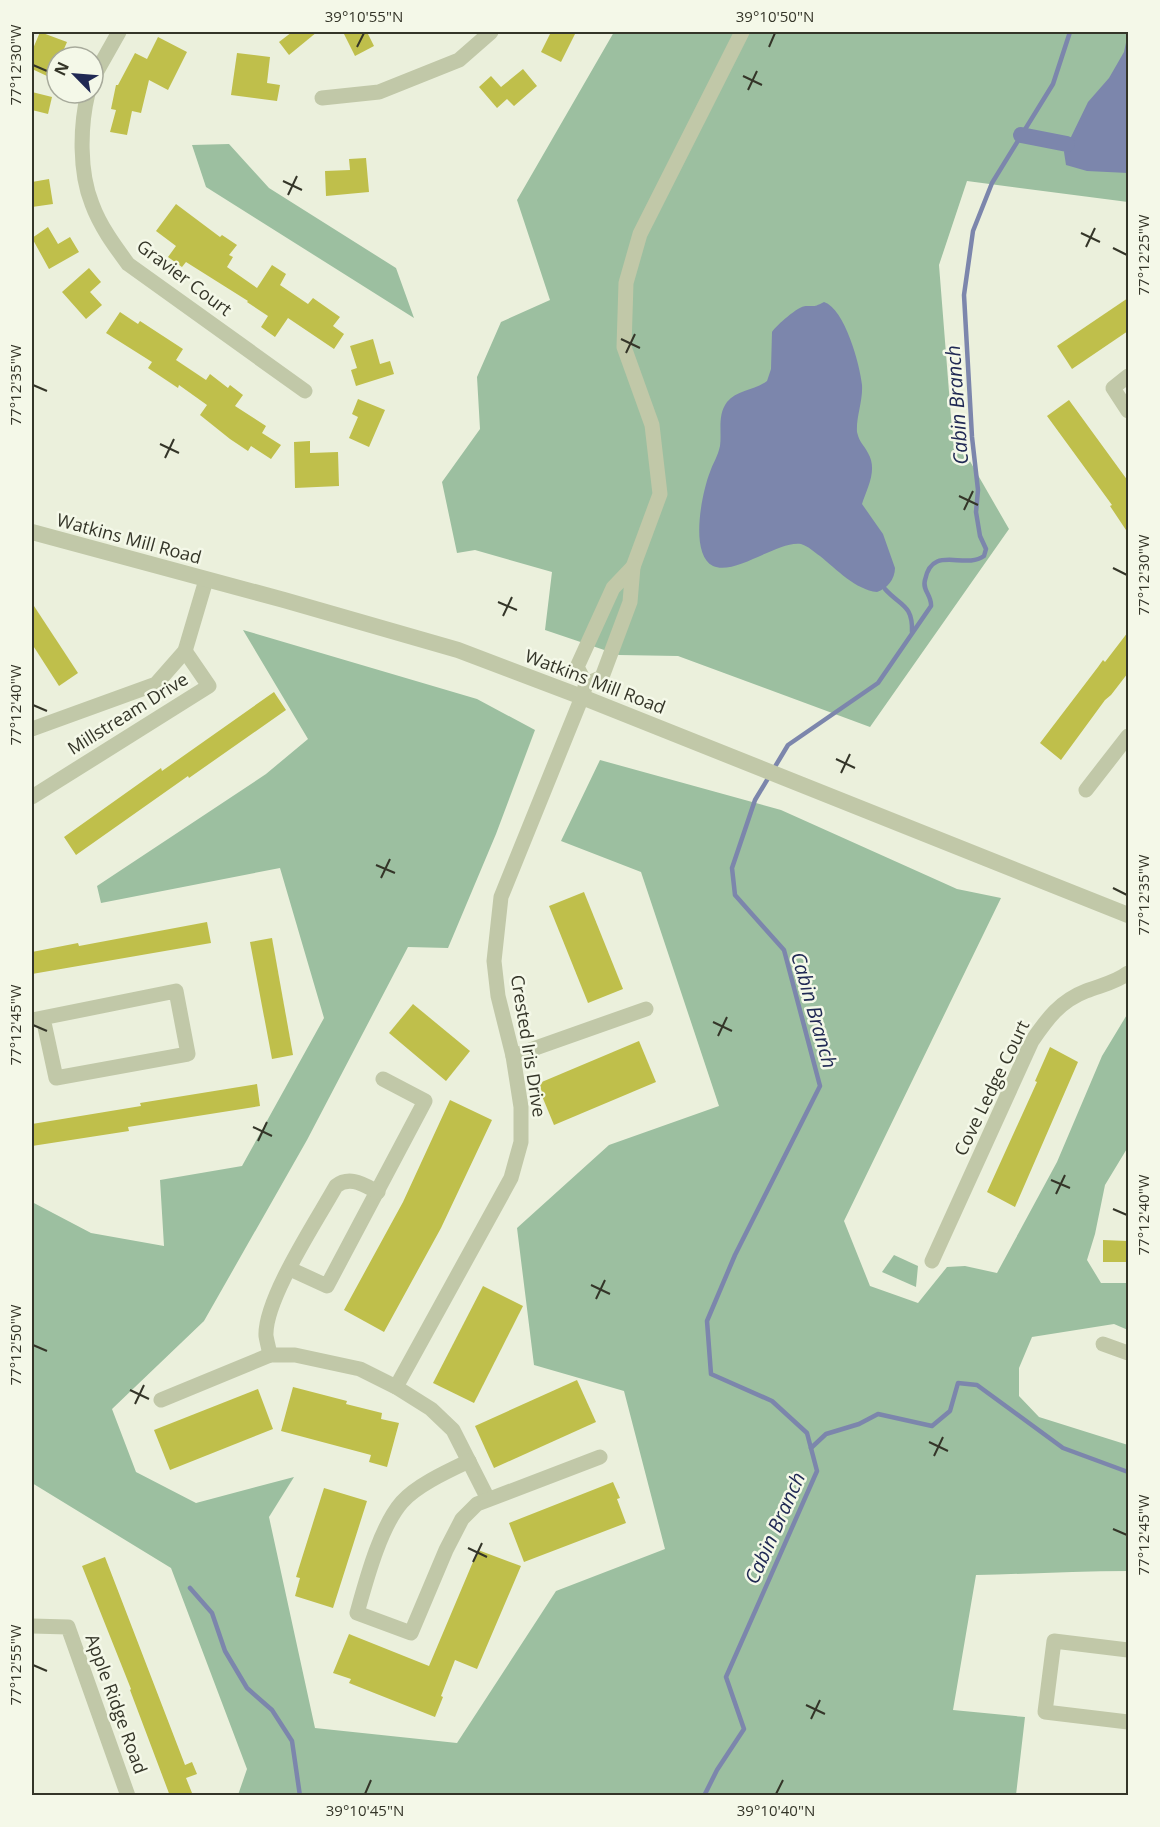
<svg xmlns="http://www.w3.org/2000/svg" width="1160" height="1827" viewBox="0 0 1160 1827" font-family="'Open Sans',sans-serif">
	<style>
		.green { fill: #9cbfa0 }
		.water { fill: #7c86ac }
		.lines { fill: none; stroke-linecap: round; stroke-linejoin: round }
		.stream { stroke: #7c86ac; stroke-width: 4.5 }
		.canal { stroke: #7c86ac; stroke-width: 16 }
		.building { fill: #bfbf4b }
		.minor { stroke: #c1c8a8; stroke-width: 15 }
		.tertiary { stroke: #c1c8a8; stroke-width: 16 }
		.ticks { fill: none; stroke: #343528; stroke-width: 2 }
		.labels { text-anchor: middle; stroke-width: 5; stroke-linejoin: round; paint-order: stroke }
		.street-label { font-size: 18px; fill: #343528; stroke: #f4f8e8 }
		.water-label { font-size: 20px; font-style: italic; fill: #202954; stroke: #f4f8e8 }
		.neatline { fill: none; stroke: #343528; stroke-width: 2 }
		.ticks-label { font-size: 15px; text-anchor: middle; fill: #343528 }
	</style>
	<rect width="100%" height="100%" fill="#ebf0dc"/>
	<!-- green -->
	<g class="green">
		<polygon points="614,32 1128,32 1128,202 967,181 939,265 952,430 1009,529 870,727 678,656 619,655 545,630 552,572 475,550 457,553 442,482 480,429 477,377 501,322 550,300 517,200"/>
		<polygon points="229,144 269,188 396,268 414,318 206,187 192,145"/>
		<path d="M243,630L477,699L535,730L496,834L448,948L408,947L307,1140L204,1321L112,1409L136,1472L196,1503L294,1477L269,1517L315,1728L457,1743L556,1591L665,1549L624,1391L534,1365L517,1228L609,1145L719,1106L641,872L561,841L600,760L781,810L957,889L1001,898L844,1221L870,1286L918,1303L947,1267L965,1266L997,1273L1057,1162L1102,1056L1128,1013V1147L1105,1185L1095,1234L1087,1260L1101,1283H1128V1330L1114,1324L1032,1337L1019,1368V1396L1039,1417L1128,1445V1571C1078,1571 1027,1574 976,1575L953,1710L1025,1717L1016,1795H238L247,1769L171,1568L32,1483V1202L91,1233L164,1246L160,1180L242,1166L324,1018L280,868L101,903L97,886L266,774L308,739Z"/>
		<polygon points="894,1255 918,1266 916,1287 882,1272"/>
	</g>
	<!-- water -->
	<g class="water">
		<polygon points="1128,33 1128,173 1087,171 1066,165 1064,152 1071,137 1088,102 1109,78 1124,52"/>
		<path d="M824,302C845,309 860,365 862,385C863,401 856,417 857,432C860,444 863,443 868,453C878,470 867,488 862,504L883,534L895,568C895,579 887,589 877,592C856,590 836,569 820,556C814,552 808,546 801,544C779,540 735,576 713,566C689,554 702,492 710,472C713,463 718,456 720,446C722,432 717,415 727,402C737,390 755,390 767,381L771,369L772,332C777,325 798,306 806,306C816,306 814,307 824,302Z"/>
	</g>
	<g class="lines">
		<!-- stream -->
		<g class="stream">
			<path d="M885,589C900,606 913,604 912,632"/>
			<polyline points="811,1448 826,1434 859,1424 878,1414 932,1426 950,1411 958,1383 977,1385 1063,1448 1128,1472"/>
			<polyline points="190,1588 212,1613 225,1651 247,1688 272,1710 292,1741 300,1796"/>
			<path d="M704,1796L717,1770L744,1729L726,1677L817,1471L807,1433L772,1401L711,1374L707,1321L735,1255L820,1086L784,950L735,895L732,868L755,800L788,745L878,683L931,606C932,596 922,590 925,580C932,544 964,570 984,556L986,549L980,536L976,512L978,490L972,437L964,295L973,231L992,183L1053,84L1070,32"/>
		</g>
		<!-- canal -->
		<polyline class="canal" points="1021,135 1067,144"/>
	</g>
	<!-- building -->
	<g class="building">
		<polygon points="40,32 67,42 61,56 56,54 47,76 32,69 32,51"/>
		<polygon points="292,32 317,32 289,55 279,42"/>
		<polygon points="343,32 367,32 374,46 355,56"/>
		<polygon points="551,32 576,32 561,62 541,52"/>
		<polygon points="158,37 187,52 168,90 149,80 141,113 132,111 127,135 110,132 116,110 111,109 116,85 118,85 135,53 147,59"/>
		<polygon points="237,53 270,57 267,83 280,85 277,101 231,95"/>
		<polygon points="523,69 537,86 514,106 507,99 497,108 479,87 491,76 501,87"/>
		<polygon points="32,92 52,97 48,114 32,110"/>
		<polygon points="366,158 369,192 326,196 325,171 350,170 349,159"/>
		<polygon points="49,179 53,204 32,207 32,182"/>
		<polygon points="176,204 220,237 222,235 237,245 229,255 233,257 227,267 257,288 272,265 286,274 280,285 308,304 313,298 340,317 333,326 344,334 334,349 288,318 275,337 261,327 268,316 247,302 248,301 186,262 182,267 168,257 176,246 156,231"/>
		<polygon points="48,227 58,244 70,237 79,252 49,269 32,238"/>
		<polygon points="89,268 101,282 90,292 102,305 86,319 62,292"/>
		<polygon points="1128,298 1128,331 1072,369 1057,346"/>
		<polygon points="120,312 138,324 140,321 183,349 176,360 206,380 210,374 228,388 230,385 243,395 235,406 266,426 262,433 281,445 271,459 251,446 248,451 230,439 200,415 207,405 179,385 178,388 148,368 152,362 106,333"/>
		<polygon points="373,339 380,364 390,361 394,374 356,386 351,370 357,368 350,346"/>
		<polygon points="358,399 385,410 369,447 349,438 358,417 352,414"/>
		<polygon points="1069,400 1128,481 1128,533 1110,506 1112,505 1047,416"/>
		<polygon points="310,441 310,453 338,452 339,486 295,488 294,442"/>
		<polygon points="32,603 78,673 59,686 32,644"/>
		<polygon points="1128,632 1128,673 1111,695 1105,700 1061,760 1040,743 1098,667 1103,660 1105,662"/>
		<polygon points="274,692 286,710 189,778 188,776 76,855 64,837 161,768 162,771"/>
		<polygon points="584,892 623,989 588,1003 549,906"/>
		<polygon points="207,922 211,943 32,974 32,952 78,943 79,946"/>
		<polygon points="272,938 293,1055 272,1059 250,942"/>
		<polygon points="413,1004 470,1051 446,1081 389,1033"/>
		<polygon points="639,1041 656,1082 554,1125 537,1084"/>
		<polygon points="1050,1047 1078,1062 1015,1207 987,1192 1037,1082 1035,1081"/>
		<polygon points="257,1084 260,1106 128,1127 129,1131 32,1146 32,1124 141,1106 140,1103"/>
		<polygon points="450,1100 492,1120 441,1228 384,1332 344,1310 403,1202"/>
		<polygon points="1103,1240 1128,1241 1128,1262 1103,1262"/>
		<polygon points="483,1286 523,1306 474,1403 433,1383"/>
		<polygon points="577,1380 596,1422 494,1468 475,1426"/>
		<polygon points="293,1387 347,1401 346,1404 382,1413 381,1419 399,1423 387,1467 369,1462 371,1455 281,1431"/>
		<polygon points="258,1389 273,1429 170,1470 154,1430"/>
		<polygon points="613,1482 620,1498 617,1499 626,1523 524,1562 509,1523"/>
		<polygon points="324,1488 367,1501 333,1608 295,1596 300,1578 296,1577"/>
		<polygon points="478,1550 521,1566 477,1669 455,1660 441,1696 443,1697 435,1717 349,1683 351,1679 333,1673 349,1634 429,1666"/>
		<polygon points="105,1557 185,1765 192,1762 197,1774 186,1778 192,1793 185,1796 170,1796 130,1690 131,1689 82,1566"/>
	</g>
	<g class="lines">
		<!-- minor -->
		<g class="minor">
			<polyline points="93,78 119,32"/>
			<path d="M88,93C80,126 79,172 92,204C100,226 114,245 128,264L305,391"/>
			<polyline points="322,98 379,92 459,60 491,32"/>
			<polyline points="1128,376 1113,388 1128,411"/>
			<polyline points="633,567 660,494 652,425 624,347 626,283 640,234 742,32"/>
			<polyline points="32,729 156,684 185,651 206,580"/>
			<polyline points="1086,790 1128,736"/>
			<polyline points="32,796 32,797 209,686 185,651"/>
			<polyline points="32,1020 176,991 188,1054 56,1078 43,1018"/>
			<polyline points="513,1056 646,1009"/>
			<path d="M932,1261L1032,1041C1047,1019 1060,1001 1086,991C1101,985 1115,983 1128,973"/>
			<polyline points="290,1269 327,1286 425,1101 383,1079"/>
			<polyline points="1103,1344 1128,1353"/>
			<path d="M270,1355C269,1349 267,1342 266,1336C264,1300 317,1220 336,1186C350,1175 364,1185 378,1192"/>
			<polyline points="396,1387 511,1178 521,1142 521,1107 513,1056 498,996 494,961 501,897 582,697 586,684 577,667 613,588 633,567 630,602 602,677 586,684"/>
			<polyline points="161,1400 270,1355 295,1355 360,1369 396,1387 431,1409 453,1430 488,1499"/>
			<path d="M469,1461C448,1471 417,1485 402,1502C380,1527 366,1581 357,1613L411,1633L446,1550L462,1519L477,1504L600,1457"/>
			<polyline points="32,1626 68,1627 128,1796"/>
			<polyline points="1128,1650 1054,1641 1045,1712 1128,1722"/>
		</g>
		<!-- tertiary -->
		<polyline class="tertiary" points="32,532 284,600 458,650 582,697 1128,915"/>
	</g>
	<!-- ticks -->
	<path class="ticks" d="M357,47L364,33M769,47L775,33M33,65L47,71M743,76L762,85M748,90L757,71M283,181L302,190M288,195L297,176M1081,233L1100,242M1086,247L1095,228M1113,248L1127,255M621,339L640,348M626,353L635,334M33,385L47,391M160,444L179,453M165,458L174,439M959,496L978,505M964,510L973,491M1113,568L1127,575M498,602L517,610M503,616L512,597M33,705L47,711M836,759L855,768M841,773L850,754M376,865L395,873M381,878L390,859M1113,888L1127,895M713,1022L732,1031M33,1025L47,1031M718,1036L727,1017M253,1127L272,1136M258,1141L267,1122M1051,1180L1070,1188M1056,1194L1065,1175M1113,1209L1127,1215M591,1285L610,1294M596,1299L605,1280M33,1345L47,1351M130,1390L149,1399M135,1404L144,1385M929,1442L948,1451M934,1456L943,1437M1113,1529L1127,1535M468,1548L487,1557M473,1562L482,1543M33,1665L47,1671M806,1705L825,1714M811,1719L820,1700M365,1794L371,1780M776,1794L783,1780"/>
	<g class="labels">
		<!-- street labels -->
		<g class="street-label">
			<text transform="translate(184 278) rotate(37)" y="6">Gravier Court</text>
			<text transform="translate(129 539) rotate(15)" y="6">Watkins Mill Road</text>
			<text transform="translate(595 682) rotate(21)" y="6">Watkins Mill Road</text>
			<text transform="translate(128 714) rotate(-32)" y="6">Millstream Drive</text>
			<text transform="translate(528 1046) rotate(81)" y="6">Crested Iris Drive</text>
			<text transform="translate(992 1088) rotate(-64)" y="6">Cove Ledge Court</text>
			<text transform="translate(116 1704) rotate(70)" y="6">Apple Ridge Road</text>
		</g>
		<!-- water labels -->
		<g class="water-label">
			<text transform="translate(957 405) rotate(-94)" y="7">Cabin Branch</text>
			<text transform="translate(814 1010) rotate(74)" y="7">Cabin Branch</text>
			<text transform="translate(775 1528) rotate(-66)" y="7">Cabin Branch</text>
		</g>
	</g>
	<!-- border -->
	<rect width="1160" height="1827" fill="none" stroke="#f4f8e8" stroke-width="66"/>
	<!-- north arrow -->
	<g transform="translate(75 75) rotate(295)"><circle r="28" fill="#f4f8e8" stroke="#a7aa9b" stroke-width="1.5"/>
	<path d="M0-4.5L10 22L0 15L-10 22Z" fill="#202954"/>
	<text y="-9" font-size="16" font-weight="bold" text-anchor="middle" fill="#343528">N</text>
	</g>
	<rect x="33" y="33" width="1094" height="1761" class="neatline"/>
	<g class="ticks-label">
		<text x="364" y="22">39°10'55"N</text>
		<text x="775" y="22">39°10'50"N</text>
		<text transform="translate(16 65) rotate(-90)" y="5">77°12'30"W</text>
		<text transform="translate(1144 255) rotate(-90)" y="5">77°12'25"W</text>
		<text transform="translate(16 385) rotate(-90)" y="5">77°12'35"W</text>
		<text transform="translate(1144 575) rotate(-90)" y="5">77°12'30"W</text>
		<text transform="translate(16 705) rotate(-90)" y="5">77°12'40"W</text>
		<text transform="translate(1144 895) rotate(-90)" y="5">77°12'35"W</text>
		<text transform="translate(16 1025) rotate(-90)" y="5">77°12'45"W</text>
		<text transform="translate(1144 1215) rotate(-90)" y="5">77°12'40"W</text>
		<text transform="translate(16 1345) rotate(-90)" y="5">77°12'50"W</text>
		<text transform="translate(1144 1535) rotate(-90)" y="5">77°12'45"W</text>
		<text transform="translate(16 1665) rotate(-90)" y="5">77°12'55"W</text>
		<text x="365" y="1816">39°10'45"N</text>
		<text x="776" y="1816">39°10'40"N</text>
	</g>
</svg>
